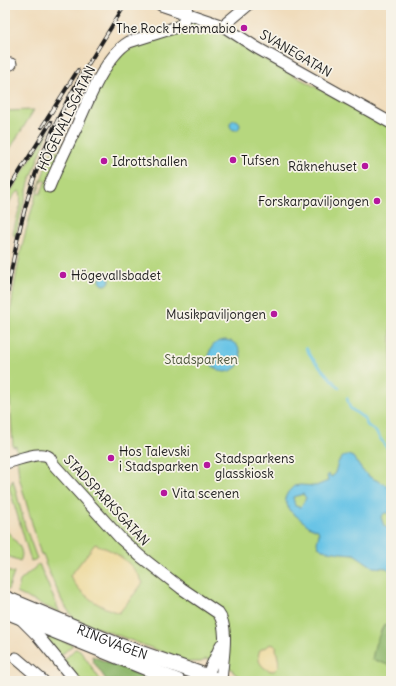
<svg xmlns="http://www.w3.org/2000/svg" width="396" height="686" viewBox="0 0 396 686" font-family="Delius,sans-serif">
	<style>
		.green { fill: #b6d77e; stroke: #697a4d; fill-rule: evenodd }
		.forest { fill: #90b86d; stroke: #566a44 }
		.sand { fill: #eeda9e; stroke: #857b5d }
		.water { fill: #69c4e6; stroke: #427081; fill-rule: evenodd }
		.lines { fill: none; stroke-linecap: round; stroke-linejoin: round }
		.stream { stroke: #69c4e6; stroke-width: 2.5 }
		.minor-casing { stroke: #3c3934; stroke-width: 13 }
		.major-casing { stroke: #3c3934; stroke-width: 16 }
		.minor { stroke: #fff; stroke-width: 11 }
		.major { stroke: #fff; stroke-width: 14 }
		.rail-casing { stroke: #1c1c1c; stroke-width: 4 }
		.rail { stroke: #f7f3e8; stroke-width: 2.5; stroke-dasharray: 8; stroke-linecap: butt }
		.poi-dot { fill: #b5179e; stroke: #f7f3e8; stroke-width: 1.5 }
		.labels { text-anchor: middle; stroke-width: 3.5; stroke-linejoin: round; paint-order: stroke }
		.poi-label { font-size: 13px; fill: #1c1c1c; stroke: #f7f3e8; text-anchor: start }
		.street-label { font-size: 13px; fill: #1c1c1c; stroke: #f7f3e8 }
		.park-label { font-size: 13px; fill: #4a5439; stroke: #f7f3e8 }
	</style>
	<rect width="100%" height="100%" fill="#f7f3e8"/>
	<filter id="ink" filterUnits="userSpaceOnUse"><feTurbulence type="fractalNoise" baseFrequency=".025" numOctaves="2"/><feDisplacementMap in="SourceGraphic" scale="8" xChannelSelector="R" yChannelSelector="G"/><feConvolveMatrix kernelMatrix="1 2 1 2 8 2 1 2 1" color-interpolation-filters="sRGB"/></filter>
	<filter id="wash" filterUnits="userSpaceOnUse"><feTurbulence type="fractalNoise" baseFrequency=".012" numOctaves="4" result="noise"/><feDisplacementMap in="SourceGraphic" scale="16" xChannelSelector="R" yChannelSelector="G"/><feGaussianBlur stdDeviation="0.9" result="paint"/><feColorMatrix in="noise" values="0 0 0 0 0 0 0 0 0 0 0 0 0 0 0 0 0 1.4 0 .05"/><feComposite in="paint" operator="in"/></filter>
	<g filter="url(#wash)">
		<rect width="100%" height="100%" fill="#f0dcbb"/>
		<!-- green -->
		<g class="green">
			<path d="M187,18L216,29L253,53L391,128V681H245L233,672L232,669L206,659L201,662H189L74,619L63,603L45,563L46,562L43,554L41,555L19,477L16,446L13,447C11,414 8,381 8,349C10,283 27,217 50,155L54,148L59,152L109,70L123,53ZM42,180L46,181L40,194L37,193Z"/>
			<polygon points="34,110 5,157 5,111"/>
			<path d="M50,128L29,183L15,238L13,233C15,223 23,201 20,191C11,194 8,206 5,215V201Z"/>
			<polygon points="13,480 25,526 37,559 31,561 9,487"/>
			<path d="M5,529C12,538 27,549 20,561L5,555Z"/>
			<polygon points="39,564 60,613 17,593 20,581"/>
			<polygon points="7,571 14,573 8,590 5,589 5,575"/>
			<polygon points="42,633 73,645 60,656"/>
			<polygon points="75,649 80,650 101,681 80,681 64,660"/>
		</g>
		<!-- forest -->
		<g class="forest">
			<polygon points="384,624 391,627 391,666 372,659 375,645"/>
			<polygon points="92,656 155,681 107,681 93,661"/>
		</g>
		<!-- sand -->
		<g class="sand">
			<path d="M95,544C116,551 133,563 143,583L119,613C99,607 80,595 70,576Z"/>
			<path d="M271,644L276,646C276,654 279,658 279,666L274,671C263,671 255,660 260,650Z"/>
		</g>
		<!-- water -->
		<g class="water">
			<circle cx="235" cy="125" r="5"/>
			<circle cx="105" cy="280" r="5"/>
			<circle cx="225" cy="356" r="16"/>
			<path d="M348,455L353,457L362,470L370,477L386,485L390,490L391,492V515C388,511 383,513 381,517L384,526L391,530V572L387,568L373,567L354,554L341,553L322,550L318,546L317,543L319,534L318,530L310,527L289,510L285,498L288,492L294,486L300,485L316,486L328,481L327,476L329,474L331,477L334,475C338,466 336,458 348,455ZM303,494L306,498L302,505L300,507L295,506L293,497Z"/>
		</g>
		<g class="lines">
			<!-- stream -->
			<g class="stream">
				<polyline points="306,348 312,358 339,388"/>
				<polyline points="347,398 350,408 365,419 367,425 376,432 386,447 391,451"/>
			</g>
		</g>
	</g>
	<g filter="url(#ink)">
		<g class="lines">
			<defs>
				<g id="minor">
					<polyline points="161,5 223,26 257,48 391,123"/>
					<polyline points="223,26 248,5"/>
					<polyline points="5,64 11,64"/>
					<path d="M49,187C57,167 67,147 76,128C87,103 105,56 129,42L180,26L183,23L187,5"/>
					<path d="M5,463C16,461 40,450 49,457C51,459 52,463 54,465L121,539L140,556L181,588L218,613C230,628 222,662 221,681"/>
					<polyline points="21,619 38,636 75,681"/>
					<polyline points="16,658 43,681"/>
					<polyline points="207,681 207,676 221,645"/>
				</g>
				<g id="major">
					<path id="s1" d="M5,598L116,644L221,681"/>
					<polyline points="5,611 178,681"/>
				</g>
			</defs>
			<!-- minor casing -->
			<use href="#minor" class="minor-casing"/>
			<!-- major casing -->
			<use href="#major" class="major-casing"/>
			<!-- minor -->
			<use href="#minor" class="minor"/>
			<!-- major -->
			<use href="#major" class="major"/>
			<defs>
				<g id="rail">
					<polyline points="79,79 125,5"/>
					<polyline points="42,127 78,70"/>
					<polyline points="5,195 51,122"/>
					<path d="M5,310C17,224 36,150 82,75"/>
					<polyline points="5,410 7,424"/>
				</g>
			</defs>
			<!-- rail casing -->
			<use href="#rail" class="rail-casing"/>
			<!-- rail -->
			<use href="#rail" class="rail"/>
		</g>
	</g>
	<!-- markers -->
	<g class="poi-dot">
		<circle cx="244" cy="28" r="4"/>
		<circle cx="233" cy="160" r="4"/>
		<circle cx="104" cy="161" r="4"/>
		<circle cx="365" cy="166" r="4"/>
		<circle cx="377" cy="201" r="4"/>
		<circle cx="63" cy="275" r="4"/>
		<circle cx="274" cy="314" r="4"/>
		<circle cx="111" cy="458" r="4"/>
		<circle cx="207" cy="465" r="4"/>
		<circle cx="164" cy="493" r="4"/>
	</g>
	<g class="labels">
		<!-- poi labels -->
		<g class="poi-label">
			<text x="236" y="33" text-anchor="end">The Rock Hemmabio</text>
			<text x="241" y="165">Tufsen</text>
			<text x="112" y="166">Idrottshallen</text>
			<text x="357" y="171" text-anchor="end">Räknehuset</text>
			<text x="369" y="206" text-anchor="end">Forskarpaviljongen</text>
			<text x="71" y="280">Högevallsbadet</text>
			<text x="266" y="319" text-anchor="end">Musikpaviljongen</text>
			<text x="119" y="456">Hos Talevski<tspan x="119" dy="15">i Stadsparken</tspan></text>
			<text x="215" y="463">Stadsparkens<tspan x="215" dy="15">glasskiosk</tspan></text>
			<text x="172" y="498">Vita scenen</text>
		</g>
		<!-- street labels -->
		<g class="street-label">
			<text transform="translate(296 53) rotate(30)" y="5">SVANEGATAN</text>
			<text transform="translate(66 118) rotate(-64)" y="5">HÖGEVALLSGATAN</text>
			<text transform="translate(107 500) rotate(47)" y="5">STADSPARKSGATAN</text>
			<text dy="5" stroke="none"><textPath href="#s1" startOffset="116">RINGVÄGEN</textPath></text>
		</g>
		<!-- park labels -->
		<g class="park-label">
			<text x="201" y="364">Stadsparken</text>
		</g>
	</g>
	<!-- margin -->
	<rect width="396" height="686" fill="none" stroke="#f7f3e8" stroke-width="20"/>
</svg>
